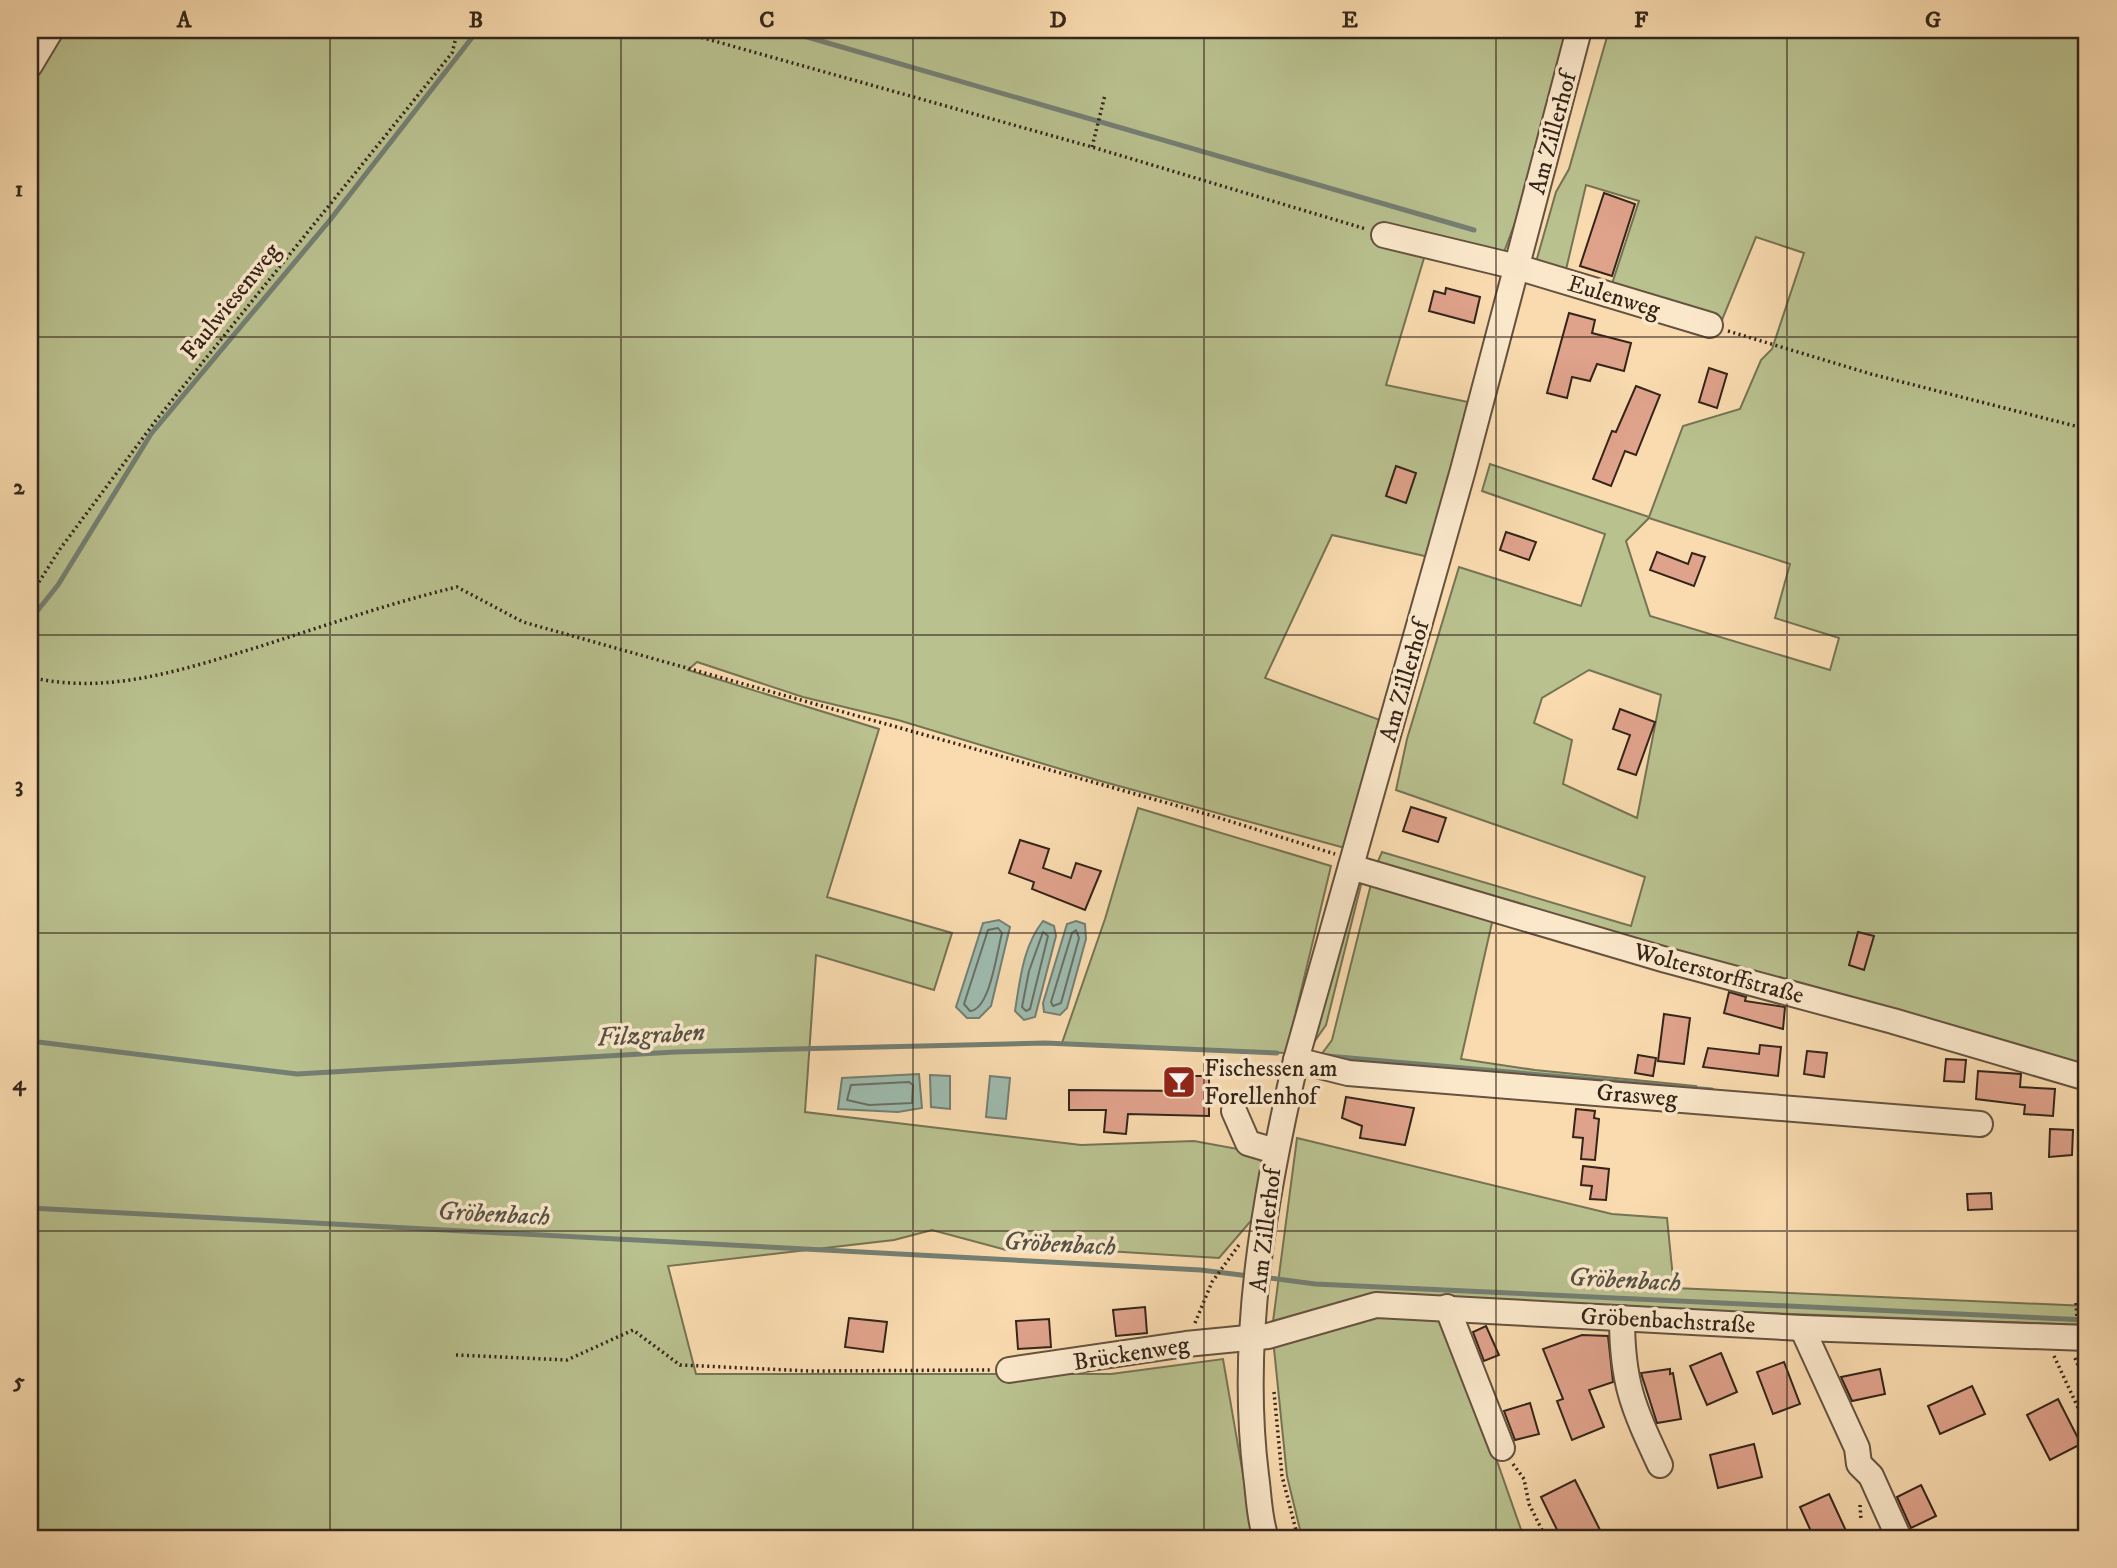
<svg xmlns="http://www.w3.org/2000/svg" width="2117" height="1568" viewBox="0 0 2117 1568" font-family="'IM FELL DW Pica',serif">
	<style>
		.green { fill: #b9c18f; stroke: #767354; stroke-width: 2; fill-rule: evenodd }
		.water { fill: #9ebbae; stroke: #747f73; stroke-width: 2 }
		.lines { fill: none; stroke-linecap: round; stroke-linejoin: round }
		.shore { stroke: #697064; stroke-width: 2 }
		.stream { stroke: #747f73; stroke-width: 5 }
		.building { fill: #dfa28b; stroke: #34251a; stroke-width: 2 }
		.minor-casing { stroke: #65523f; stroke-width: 28 }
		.path { stroke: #34251a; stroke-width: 3.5; stroke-dasharray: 2 3.5; stroke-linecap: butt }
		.minor { stroke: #fbe8cb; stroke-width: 24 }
		.grid { fill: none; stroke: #34251a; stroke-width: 2; stroke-opacity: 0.55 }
		.labels { text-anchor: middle; stroke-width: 7; stroke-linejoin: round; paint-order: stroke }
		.street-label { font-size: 24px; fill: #34251a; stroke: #fbe8cb }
		.poi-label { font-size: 24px; fill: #34251a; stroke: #fbe8cb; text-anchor: start }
		.water-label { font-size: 26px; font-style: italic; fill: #545246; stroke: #fbe8cb }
		.neatline { fill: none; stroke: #34251a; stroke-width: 2.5 }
		.grid-label { font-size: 23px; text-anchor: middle; font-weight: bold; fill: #34251a }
	</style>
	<rect width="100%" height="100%" fill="#f9dbaf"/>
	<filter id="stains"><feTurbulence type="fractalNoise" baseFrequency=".00286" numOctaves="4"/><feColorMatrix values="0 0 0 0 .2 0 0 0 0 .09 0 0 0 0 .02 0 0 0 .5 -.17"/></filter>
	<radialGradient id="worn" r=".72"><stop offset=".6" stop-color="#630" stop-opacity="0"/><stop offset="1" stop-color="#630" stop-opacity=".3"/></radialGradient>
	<!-- green -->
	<g class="green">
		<polygon points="58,30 1567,30 1516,220 1504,252 1430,238 1386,385 1468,402 1429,557 1332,535 1265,678 1380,720 1345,848 1097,780 898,720 803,697 697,662 688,670 879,729 827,897 952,933 934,990 816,955 805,1112 1081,1145 1194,1141 1265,1154 1256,1215 1219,1258 1058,1248 1010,1251 932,1230 894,1240 668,1266 696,1374 1111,1374 1223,1359 1254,1538 30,1538 30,76"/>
		<path d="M1609,30H2087V1068L1496,905L1461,1059L1535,1070L1696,1086L1693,1093L1315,1063L1332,1040L1375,868L1382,852L1631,926L1645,877L1396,790L1407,739L1459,567L1581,606L1605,534L1482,491L1490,464L1649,517L1683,426L1740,409L1761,360L1772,349L1804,253L1756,237L1722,320L1610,290L1639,201L1586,185L1564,278L1534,269L1556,192L1569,169ZM1649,518L1790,564L1775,618L1839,638L1830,670L1650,616L1626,541ZM1589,670L1661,695L1637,818L1563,784L1572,740L1534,723L1542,698Z"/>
		<polygon points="1138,808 1331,866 1286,1053 1062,1043 1105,919"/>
		<polygon points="1362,881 1326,1025 1307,1052 1352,887"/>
		<polygon points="1297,1138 1612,1214 1667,1218 1674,1288 2087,1306 2087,1325 1441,1301 1524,1538 1302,1538 1287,1476 1272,1329"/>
	</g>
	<!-- water -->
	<g class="water">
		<polygon points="999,920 1010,927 991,1006 979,1018 967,1018 956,1007 983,923"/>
		<path d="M1043,921L1054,926L1056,936L1035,1017L1024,1020L1015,1011C1020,980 1023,946 1043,921Z"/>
		<polygon points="1076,921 1085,924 1086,939 1067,1008 1060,1015 1044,1012 1043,1003 1067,924"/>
		<polygon points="919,1074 922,1108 898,1112 838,1109 842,1078"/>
		<polygon points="930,1075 950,1076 950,1109 931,1107"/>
		<polygon points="990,1076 1010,1078 1006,1119 986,1117"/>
	</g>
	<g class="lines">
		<!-- shore -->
		<g class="shore">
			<path d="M998,928L1002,933C997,951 990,1010 970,1011L964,1004L988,930Z"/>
			<polygon points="1076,930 1079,938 1061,1003 1053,1006 1051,1002 1072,933"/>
			<polygon points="1043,932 1048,936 1030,1009 1026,1011 1022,1007 1029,971"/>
			<polygon points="909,1082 913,1085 912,1103 869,1105 847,1100 851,1085"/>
		</g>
		<!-- stream -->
		<g class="stream">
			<polyline points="783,30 1474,230"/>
			<polyline points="30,620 58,585 151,434 330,220 478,30"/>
			<polyline points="30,1041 297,1074 675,1052 836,1048 1045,1043 1277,1053"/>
			<polyline points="1327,1056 1712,1090"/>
			<polyline points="30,1208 1201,1270 1249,1276"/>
			<polyline points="1262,1277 1315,1284 2087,1320"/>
		</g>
	</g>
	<!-- building -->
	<g class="building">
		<polygon points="1604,193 1635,204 1612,276 1580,266"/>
		<polygon points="1446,288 1480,297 1474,323 1429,311 1434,291 1445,294"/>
		<polygon points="1569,313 1595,320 1592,333 1631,343 1624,371 1597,364 1590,381 1572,377 1567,398 1547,393"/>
		<polygon points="1709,368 1727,374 1717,408 1699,402"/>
		<polygon points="1636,386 1660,395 1636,455 1625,451 1611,486 1593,479 1612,431 1616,432"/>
		<polygon points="1396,466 1416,473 1406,503 1386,496"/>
		<polygon points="1506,532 1536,542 1529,560 1500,550"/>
		<polygon points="1657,552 1688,564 1692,553 1705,557 1694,586 1650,570"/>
		<polygon points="1620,709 1655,722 1636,775 1618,769 1630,735 1613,729"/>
		<polygon points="1411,807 1446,818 1438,842 1403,831"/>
		<polygon points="1020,840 1049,849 1043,868 1071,878 1076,863 1101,871 1085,910 1032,889 1034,882 1009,873"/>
		<polygon points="1858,932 1874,936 1864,970 1849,965"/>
		<polygon points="1729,992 1746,997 1745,1001 1785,1007 1783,1029 1724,1013"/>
		<polygon points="1664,1014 1690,1018 1684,1064 1658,1061"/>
		<polygon points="1760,1045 1781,1047 1778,1076 1703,1067 1708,1048 1759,1054"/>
		<polygon points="1807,1051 1827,1053 1824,1077 1804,1074"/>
		<polygon points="1638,1055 1656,1058 1653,1076 1635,1073"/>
		<polygon points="1946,1059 1966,1060 1964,1082 1944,1081"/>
		<polygon points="1978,1071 2021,1074 2020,1087 2055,1089 2053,1116 2024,1114 2025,1105 1976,1099"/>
		<polygon points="1191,1076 1209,1076 1209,1116 1128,1114 1126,1134 1104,1132 1106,1110 1069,1110 1069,1090 1191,1091"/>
		<polygon points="1346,1097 1414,1108 1405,1145 1360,1138 1362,1126 1342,1118"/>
		<polygon points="1576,1109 1595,1111 1594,1118 1599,1119 1595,1160 1581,1159 1583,1138 1573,1137"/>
		<polygon points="2050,1129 2073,1130 2072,1155 2049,1157"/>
		<polygon points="1583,1166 1609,1169 1606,1200 1590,1199 1592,1186 1581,1185"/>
		<polygon points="1991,1193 1992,1209 1968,1210 1967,1194"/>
		<polygon points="1145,1307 1147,1333 1116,1336 1113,1310"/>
		<polygon points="849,1318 887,1322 883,1352 845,1347"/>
		<polygon points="1049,1319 1051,1347 1018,1349 1016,1321"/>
		<polygon points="1486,1326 1499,1355 1484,1361 1473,1332"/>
		<polygon points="1582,1335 1608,1336 1613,1382 1589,1390 1604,1427 1572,1440 1557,1401 1563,1399 1543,1349"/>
		<polygon points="1721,1353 1737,1392 1707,1405 1690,1366"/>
		<polygon points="1784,1362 1800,1404 1773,1414 1757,1372"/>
		<polygon points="1670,1369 1670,1374 1673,1373 1681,1419 1657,1423 1641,1373"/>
		<polygon points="1880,1369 1885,1394 1852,1401 1841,1377"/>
		<polygon points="1972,1386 1985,1414 1940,1434 1928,1406"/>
		<polygon points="2058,1399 2081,1444 2050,1460 2027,1415"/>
		<polygon points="1530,1403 1539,1434 1515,1440 1504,1411"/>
		<polygon points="1754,1444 1762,1477 1718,1488 1710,1455"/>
		<polygon points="1575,1480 1600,1530 1582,1538 1561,1538 1541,1497"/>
		<polygon points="1921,1485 1936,1516 1911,1528 1897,1497"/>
		<polygon points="1829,1494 1847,1533 1837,1538 1814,1538 1800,1507"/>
	</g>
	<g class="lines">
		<defs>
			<g id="minor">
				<polyline points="30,65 51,30"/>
				<polyline points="1384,235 1517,267 1710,325"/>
				<polyline points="1351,867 1666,960 1893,1021 2087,1078"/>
				<polyline points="1296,1060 1348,1073 1980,1124"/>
				<polyline points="1234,1111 1248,1143 1275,1151"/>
				<polyline points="1447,1307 1502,1448"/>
				<path d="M1622,1318C1622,1383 1633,1407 1660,1465"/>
				<polyline points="1802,1328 1857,1448 1859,1464 1871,1476 1899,1538"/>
				<polyline points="1009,1370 1186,1344 1268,1336 1376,1305 1802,1328 2087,1338"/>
				<path d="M1266,1538C1259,1519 1259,1496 1256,1475C1239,1337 1265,1195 1296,1060L1463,470L1579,30"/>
			</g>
		</defs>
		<!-- minor casing -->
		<use href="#minor" class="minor-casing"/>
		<!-- path -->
		<g class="path">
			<polyline points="675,30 1092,147 1366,229"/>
			<polyline points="1092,147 1105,95"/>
			<polyline points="1728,331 1871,374 2087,429"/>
			<polyline points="30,596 60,549 157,419 452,53 458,30"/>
			<path d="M30,677C107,696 185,669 258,647C324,626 390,603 457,587L523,622L1210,815L1335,854"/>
			<polyline points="2076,1303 2077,1319"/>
			<polyline points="1195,1323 1212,1282 1239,1245"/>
			<polyline points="456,1355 567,1360 633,1330 680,1365 809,1371 990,1370"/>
			<polyline points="2054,1356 2087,1427"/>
			<polyline points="2075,1358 2087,1387"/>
			<polyline points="1274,1392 1282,1476 1298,1538"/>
			<polyline points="1513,1464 1524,1479 1529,1504 1546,1538"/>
			<polyline points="1860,1505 1861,1521"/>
		</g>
		<!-- minor -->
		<use href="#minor" class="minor"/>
	</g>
	<!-- grid -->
	<path class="grid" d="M330,30V1538M621,30V1538M913,30V1538M1204,30V1538M1496,30V1538M1787,30V1538M30,337H2087M30,635H2087M30,933H2087M30,1231H2087"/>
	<!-- icons -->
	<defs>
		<symbol id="bar-square" viewBox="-11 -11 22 22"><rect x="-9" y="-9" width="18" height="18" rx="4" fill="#8f2418" stroke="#fbe8cb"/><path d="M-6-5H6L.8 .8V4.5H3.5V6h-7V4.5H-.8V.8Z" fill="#fff"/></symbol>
	</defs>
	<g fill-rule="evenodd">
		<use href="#bar-square" x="1160" y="1063" width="38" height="38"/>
	</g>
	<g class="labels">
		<!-- street labels -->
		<g class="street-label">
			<text transform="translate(1552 133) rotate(-75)" y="8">Am Zillerhof</text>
			<text transform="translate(1614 296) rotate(17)" y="8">Eulenweg</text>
			<text transform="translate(230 301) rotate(-51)" y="8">Faulwiesenweg</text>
			<text transform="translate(1404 681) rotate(-74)" y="8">Am Zillerhof</text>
			<text transform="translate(1719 973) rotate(15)" y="8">Wolterstorffstraße</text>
			<text transform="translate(1637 1095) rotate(5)" y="8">Grasweg</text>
			<text transform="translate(1265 1230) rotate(-83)" y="8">Am Zillerhof</text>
			<text transform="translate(1668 1320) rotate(3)" y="8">Gröbenbachstraße</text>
			<text transform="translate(1131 1353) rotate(-9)" y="8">Brückenweg</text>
		</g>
		<!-- poi labels -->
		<g class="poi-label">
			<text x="1204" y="1076">Fischessen am<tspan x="1204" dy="28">Forellenhof</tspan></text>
		</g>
		<!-- water labels -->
		<g class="water-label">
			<text transform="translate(651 1034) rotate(-3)" y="9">Filzgraben</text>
			<text transform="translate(494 1213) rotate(3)" y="9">Gröbenbach</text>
			<text transform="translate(1060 1243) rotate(3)" y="9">Gröbenbach</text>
			<text transform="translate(1625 1279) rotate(3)" y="9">Gröbenbach</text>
		</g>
	</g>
	<!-- margin -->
	<rect width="2117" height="1568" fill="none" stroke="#f9dbaf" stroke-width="77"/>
	<rect x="38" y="38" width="2040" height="1492" class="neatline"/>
	<g class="grid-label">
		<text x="184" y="27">A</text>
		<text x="476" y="27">B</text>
		<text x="767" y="27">C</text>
		<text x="1058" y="27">D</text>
		<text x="1350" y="27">E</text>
		<text x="1641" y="27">F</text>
		<text x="1933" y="27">G</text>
		<text x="19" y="196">1</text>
		<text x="19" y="494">2</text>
		<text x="19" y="792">3</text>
		<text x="19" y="1090">4</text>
		<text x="19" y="1388">5</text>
	</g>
	<rect width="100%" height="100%" filter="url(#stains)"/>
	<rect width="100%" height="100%" fill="url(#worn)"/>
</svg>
